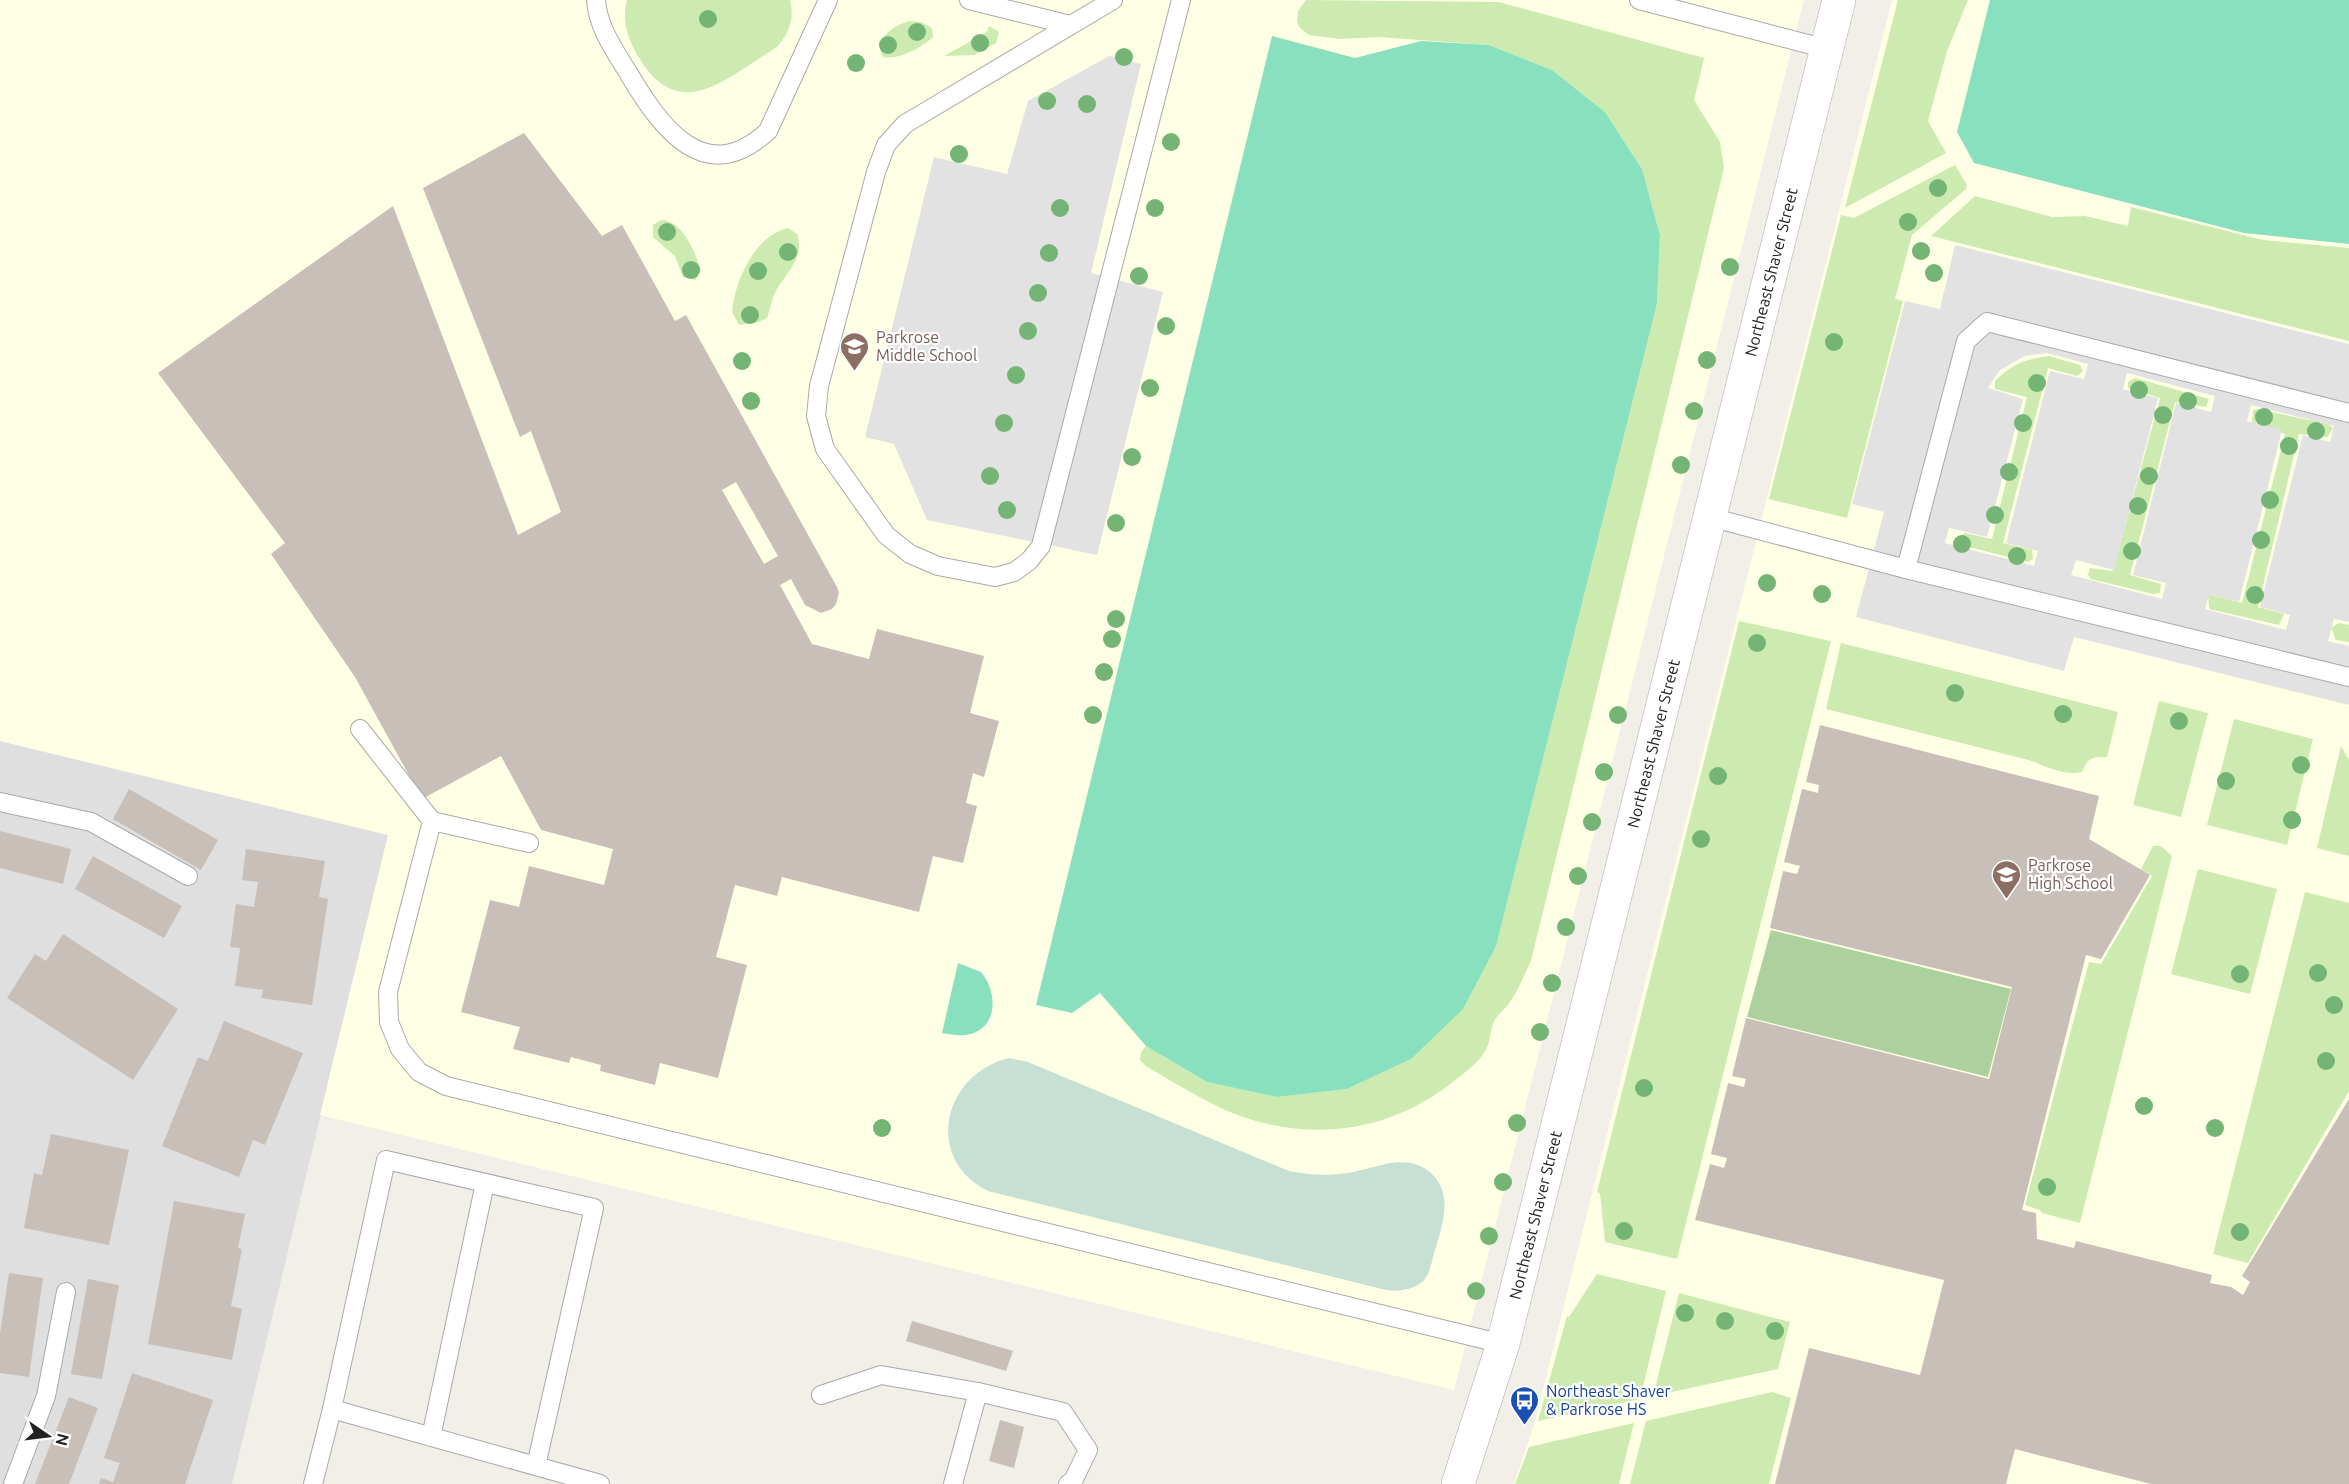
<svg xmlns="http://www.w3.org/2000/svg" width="2349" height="1484" viewBox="0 0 2349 1484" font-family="Ubuntu,sans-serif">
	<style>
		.residential { fill: #e0dfdf }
		.education { fill: #ffffe5 }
		.grass { fill: #cdebb0 }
		.forest { fill: #add19e }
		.wetland { fill: #c6e0d4 }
		.pitch { fill: #88e0be }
		.parking { fill: #e2e2e2; fill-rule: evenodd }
		.building { fill: #c7bfb8; fill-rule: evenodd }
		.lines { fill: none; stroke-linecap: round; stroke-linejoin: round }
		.lane-casing { stroke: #a9a9a9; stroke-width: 20 }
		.street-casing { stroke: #a9a9a9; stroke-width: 34 }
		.lane { stroke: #fff; stroke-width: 18 }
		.street { stroke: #fff; stroke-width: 33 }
		.tree { fill: #74b475 }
		.labels { text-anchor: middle; stroke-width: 4.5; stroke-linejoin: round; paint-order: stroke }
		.street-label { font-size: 16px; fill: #222; stroke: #fff }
		.education-label { font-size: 16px; fill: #785e54; stroke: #fff; text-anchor: start }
		.transit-label { font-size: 16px; fill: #164399; stroke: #fff; text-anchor: start }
	</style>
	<rect width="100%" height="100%" fill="#f2efe9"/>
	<!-- residential -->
	<polygon class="residential" points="0,741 388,835 232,1484 0,1484"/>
	<!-- education -->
	<g class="education">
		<polygon points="0,0 1804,0 1454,1390 320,1115 388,835 0,741"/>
		<polygon points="1892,0 2349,0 2349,1484 1514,1484 1534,1425"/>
	</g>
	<!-- grass -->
	<g class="grass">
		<path d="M627,0H790C795,19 789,33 777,47C730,75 682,125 641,61C629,42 621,23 627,0Z"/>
		<path d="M1306,0L1499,2L1704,58L1694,100L1720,142L1724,168L1531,961C1524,975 1519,989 1510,1002C1505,1009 1497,1015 1493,1023C1490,1033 1490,1044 1484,1053C1476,1065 1464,1073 1454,1081C1391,1132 1311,1143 1235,1114C1204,1102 1176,1083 1147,1067L1140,1060L1141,1052L1146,1046L1207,1082L1277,1097L1347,1089L1411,1059L1657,303L1660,235L1642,169L1605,112L1552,70L1489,45L1379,37L1340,39L1309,35L1300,28L1297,22L1298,11Z"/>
		<polygon points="1898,0 1968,0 1947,51 1928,121 1946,153 1845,208"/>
		<path d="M909,21L921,22L932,28L933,37C921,48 899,60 883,57L880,49C882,33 894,26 909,21Z"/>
		<polygon points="989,26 999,32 996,43 974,55 944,56 987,32"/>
		<polygon points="1955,165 1967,185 1966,189 1912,235 1895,299 1903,301 1847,518 1769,499 1841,215 1854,218"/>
		<polygon points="1975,196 2052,217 2085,216 2128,226 2131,207 2263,240 2349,248 2349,341 1931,236"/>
		<path d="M661,220C683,220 696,254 701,271L695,280L683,277L675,256L653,237V225Z"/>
		<path d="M788,228L797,234C806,260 784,273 774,295C771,302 770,310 767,318L759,322L739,325L732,312C735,281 754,236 788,228Z"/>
		<path d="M2049,356L2080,365L2083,371L2077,376L2048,368L2003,543L2032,550L2033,559L2028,562L1957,544L1955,539L1965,533L1992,539L2027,397L1995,389V381C2012,364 2026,359 2049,356Z"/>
		<polygon points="2135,378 2209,399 2206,407 2175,402 2130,575 2161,584 2160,593 2153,594 2091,579 2088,575 2090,568 2113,571 2160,398 2128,388 2128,382"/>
		<polygon points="2257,409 2328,424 2333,428 2328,437 2299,434 2258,607 2284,614 2279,625 2209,609 2208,594 2242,603 2285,434 2252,424 2253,411"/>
		<polygon points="1739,621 1831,641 1677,1259 1605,1242 1600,1193 1597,1192"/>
		<polygon points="2339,623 2349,625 2349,642 2336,640 2331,628"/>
		<path d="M1841,643L2118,712L2107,757C2092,757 2088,757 2082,772C2061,777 2042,763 2021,758C1956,742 1891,725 1826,709Z"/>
		<polygon points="2159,701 2208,713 2181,817 2133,805"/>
		<polygon points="2234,719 2313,739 2287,845 2207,825"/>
		<polygon points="2341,746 2349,760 2349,856 2317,848"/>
		<polygon points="2153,846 2161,846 2172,856 2080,1223 2042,1213 2040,1210 2025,1205 2089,962 2101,964 2152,876 2141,869"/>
		<polygon points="2198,869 2277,889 2250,994 2171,974"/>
		<polygon points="2305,892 2349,903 2349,1091 2248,1263 2213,1254"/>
		<polygon points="1597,1274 1666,1291 1640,1399 1538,1421 1567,1316 1569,1317"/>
		<polygon points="1679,1293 1790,1322 1778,1369 1653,1396"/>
		<polygon points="1772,1392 1791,1398 1769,1484 1630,1484 1646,1421"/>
		<polygon points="1634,1423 1619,1484 1515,1484 1529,1447"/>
	</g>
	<!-- forest -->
	<polygon class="forest" points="1771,930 2011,989 1988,1077 1747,1017"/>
	<!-- wetland -->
	<path class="wetland" d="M1009,1058L1028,1062L1289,1171C1309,1175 1328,1176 1348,1173C1371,1170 1401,1154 1424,1168C1455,1187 1444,1221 1435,1250C1432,1259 1431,1272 1424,1280C1414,1290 1399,1292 1386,1290L988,1191C923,1159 943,1074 1009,1058Z"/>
	<!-- pitch -->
	<g class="pitch">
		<polygon points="1990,0 2349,0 2349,244 2244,233 1974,163 1957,132"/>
		<polygon points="1272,36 1355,58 1421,41 1489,45 1552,70 1605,112 1642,169 1660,235 1657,303 1496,946 1463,1009 1411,1059 1347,1089 1277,1097 1207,1082 1146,1046 1100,993 1072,1013 1036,1005"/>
		<path d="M958,963L981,972C998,992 999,1030 966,1035C958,1036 950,1034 942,1033Z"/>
	</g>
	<!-- parking -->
	<g class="parking">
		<polygon points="1109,56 1141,64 1091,273 1163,292 1097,555 927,520 894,444 865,437 934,157 1007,174 1028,101"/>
		<path d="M1955,245L2349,344V622L2334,619L2328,641L2349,646V705L2074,637L2064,671L1856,617L1884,512L1852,504L1905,301L1940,309ZM2047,353L2088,364L2084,379L2050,371L2006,543L2038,551L2034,566L1945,543L1949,528L1987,537L2023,399L1988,388L2000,370L2025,356ZM2127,373L2215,396L2211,412L2176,403L2133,575L2166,583L2162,599L2071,575L2076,560L2114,570L2158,398L2123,389ZM2251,405L2334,426L2330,442L2303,435L2260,607L2290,615L2286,630L2205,609L2209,594L2239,602L2282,430L2247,421Z"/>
	</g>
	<!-- building -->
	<g class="building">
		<path d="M524,133L602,236L622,225L675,321L686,315L837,587L839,593L836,604L832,609L821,613L805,605L791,579L780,585L812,644L869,659L877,629L984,656L970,713L999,721L984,777L973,773L966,803L977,806L963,863L933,856L919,912L782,877L777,896L735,885L716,957L747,965L718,1078L660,1063L655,1085L600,1071L601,1065L571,1057L569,1063L513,1049L520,1027L461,1012L490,900L519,907L529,866L604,885L613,849L541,830L501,756L422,799L355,677L271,554L285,543L158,373L393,206L518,535L561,512L531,431L520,437L423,188ZM736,482L778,556L764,564L722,490Z"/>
		<polygon points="1820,725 2099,796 2089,839 2150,875 2101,959 2086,955 2022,1210 2036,1213 2037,1239 2074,1248 2076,1241 2212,1275 2210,1283 2231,1287 2243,1295 2250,1282 2242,1276 2349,1099 2349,1484 2151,1484 2015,1449 2006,1484 1775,1484 1809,1348 1920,1375 1944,1280 1695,1220 1710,1164 1724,1168 1727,1158 1711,1154 1728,1083 1744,1087 1746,1079 1732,1076 1746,1018 1989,1079 2012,987 1770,928 1783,871 1797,874 1800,866 1784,862 1802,789 1818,793 1819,785 1806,782"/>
		<polygon points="129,789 218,840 201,870 113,819"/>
		<polygon points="0,831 71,849 63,884 0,868"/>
		<polygon points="246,849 325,861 319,897 328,899 312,1005 261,998 263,990 235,986 240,948 230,947 236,904 254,907 258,882 242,880"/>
		<polygon points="93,856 182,906 164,938 75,889"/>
		<polygon points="63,934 178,1009 133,1080 7,998 35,954 46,961"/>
		<polygon points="224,1021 303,1053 265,1145 253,1140 239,1177 162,1146 198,1057 208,1061"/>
		<polygon points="51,1134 129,1150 109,1245 24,1228 34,1173 42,1175"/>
		<polygon points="174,1201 245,1214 238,1248 242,1249 231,1306 242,1309 232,1360 148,1344"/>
		<polygon points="9,1273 43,1278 29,1377 0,1373 0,1334"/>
		<polygon points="88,1279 119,1285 102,1379 71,1374"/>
		<polygon points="912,1321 1013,1351 1006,1371 906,1341"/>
		<polygon points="132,1373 213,1400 185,1484 99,1484 101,1478 113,1482 120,1463 104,1458"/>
		<polygon points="69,1397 98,1408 69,1484 35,1484"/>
		<polygon points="1000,1420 1024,1427 1014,1468 989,1461"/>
	</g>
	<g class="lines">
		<defs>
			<g id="lane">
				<path d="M596,0C598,28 615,51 629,74C661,128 705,189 768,131L828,0"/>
				<polyline points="969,0 1070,25"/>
				<polyline points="1113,0 905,124 886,145 876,172 819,386 816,416 825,449 886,535 910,554 938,566 995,577 1014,572 1029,561 1041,546 1181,0"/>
				<polyline points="1639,0 1827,49"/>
				<polyline points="1710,517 1906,569 2349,677"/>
				<polyline points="1906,569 1966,341 1987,322 2349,413"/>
				<polyline points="360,729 432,821 529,843"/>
				<polyline points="0,802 91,822 188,876"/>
				<polyline points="432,821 388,992 389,1022 400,1049 419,1072 446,1086 1503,1344"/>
				<polyline points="978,1392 1063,1412 1088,1450 1073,1481 1068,1484"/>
				<polyline points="821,1395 881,1375 978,1392 953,1484"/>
				<polyline points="431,1437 485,1183"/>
				<polyline points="536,1466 594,1208 386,1160 332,1409 600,1484"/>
				<polyline points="13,1484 46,1396 66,1292"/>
				<polyline points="313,1484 332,1409"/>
			</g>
			<g id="street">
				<path id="s1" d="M1458,1484L1503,1344L1839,0"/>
			</g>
		</defs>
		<!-- lane casing -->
		<use href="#lane" class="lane-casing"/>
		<!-- street casing -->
		<use href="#street" class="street-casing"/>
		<!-- lane -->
		<use href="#lane" class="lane"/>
		<!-- street -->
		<use href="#street" class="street"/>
	</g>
	<!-- trees -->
	<g class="tree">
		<circle cx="708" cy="19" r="9"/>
		<circle cx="917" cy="32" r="9"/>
		<circle cx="980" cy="43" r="9"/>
		<circle cx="888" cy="45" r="9"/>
		<circle cx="1124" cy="57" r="9"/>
		<circle cx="856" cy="63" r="9"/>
		<circle cx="1047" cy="101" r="9"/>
		<circle cx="1087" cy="104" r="9"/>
		<circle cx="1171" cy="142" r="9"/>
		<circle cx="959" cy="154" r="9"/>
		<circle cx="1938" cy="188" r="9"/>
		<circle cx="1060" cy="208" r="9"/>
		<circle cx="1155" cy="208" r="9"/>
		<circle cx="1908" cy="222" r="9"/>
		<circle cx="667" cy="232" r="9"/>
		<circle cx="1921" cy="251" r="9"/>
		<circle cx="788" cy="252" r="9"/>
		<circle cx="1049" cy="253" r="9"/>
		<circle cx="1730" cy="267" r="9"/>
		<circle cx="691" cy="270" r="9"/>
		<circle cx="758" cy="271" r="9"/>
		<circle cx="1934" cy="273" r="9"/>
		<circle cx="1139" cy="276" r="9"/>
		<circle cx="1038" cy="293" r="9"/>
		<circle cx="750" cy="315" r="9"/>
		<circle cx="1166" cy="326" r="9"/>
		<circle cx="1028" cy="331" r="9"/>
		<circle cx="1834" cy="342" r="9"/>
		<circle cx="1707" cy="360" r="9"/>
		<circle cx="742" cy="361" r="9"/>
		<circle cx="1016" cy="375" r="9"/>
		<circle cx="2037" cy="383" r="9"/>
		<circle cx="1150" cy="388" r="9"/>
		<circle cx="2139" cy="390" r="9"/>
		<circle cx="751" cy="401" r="9"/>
		<circle cx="2188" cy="401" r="9"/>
		<circle cx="1694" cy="411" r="9"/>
		<circle cx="2163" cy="415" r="9"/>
		<circle cx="2264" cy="417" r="9"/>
		<circle cx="1004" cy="423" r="9"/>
		<circle cx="2023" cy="423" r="9"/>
		<circle cx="2316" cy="431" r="9"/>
		<circle cx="2289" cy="446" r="9"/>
		<circle cx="1132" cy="457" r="9"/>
		<circle cx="1681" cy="465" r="9"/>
		<circle cx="2009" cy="472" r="9"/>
		<circle cx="990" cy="476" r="9"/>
		<circle cx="2149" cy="476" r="9"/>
		<circle cx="2270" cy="500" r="9"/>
		<circle cx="2138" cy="506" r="9"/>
		<circle cx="1007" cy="510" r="9"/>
		<circle cx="1995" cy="515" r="9"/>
		<circle cx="1116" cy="523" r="9"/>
		<circle cx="2261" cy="540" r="9"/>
		<circle cx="1962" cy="544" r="9"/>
		<circle cx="2132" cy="551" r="9"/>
		<circle cx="2017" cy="556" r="9"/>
		<circle cx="1767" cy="583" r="9"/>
		<circle cx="1822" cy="594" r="9"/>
		<circle cx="2255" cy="595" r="9"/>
		<circle cx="1116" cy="619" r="9"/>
		<circle cx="1112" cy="639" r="9"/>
		<circle cx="1757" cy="643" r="9"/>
		<circle cx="1104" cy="672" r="9"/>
		<circle cx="1955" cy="693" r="9"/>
		<circle cx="2063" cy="714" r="9"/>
		<circle cx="1093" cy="715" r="9"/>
		<circle cx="1618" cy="715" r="9"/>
		<circle cx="2179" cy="721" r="9"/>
		<circle cx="2301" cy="765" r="9"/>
		<circle cx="1604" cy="772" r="9"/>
		<circle cx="1718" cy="776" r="9"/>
		<circle cx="2226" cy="781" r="9"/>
		<circle cx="2292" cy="820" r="9"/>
		<circle cx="1592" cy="822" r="9"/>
		<circle cx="1701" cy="839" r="9"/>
		<circle cx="1578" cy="876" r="9"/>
		<circle cx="1566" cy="927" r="9"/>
		<circle cx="2318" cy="973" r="9"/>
		<circle cx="2240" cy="974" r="9"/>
		<circle cx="1552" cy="983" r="9"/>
		<circle cx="2334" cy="1005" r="9"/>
		<circle cx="1540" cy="1032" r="9"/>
		<circle cx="2326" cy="1061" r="9"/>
		<circle cx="1644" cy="1088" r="9"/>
		<circle cx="2144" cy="1106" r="9"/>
		<circle cx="1517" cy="1123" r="9"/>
		<circle cx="882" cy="1128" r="9"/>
		<circle cx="2215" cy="1128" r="9"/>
		<circle cx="1503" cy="1182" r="9"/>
		<circle cx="2047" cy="1187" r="9"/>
		<circle cx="1624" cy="1231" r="9"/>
		<circle cx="2240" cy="1232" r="9"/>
		<circle cx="1489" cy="1236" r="9"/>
		<circle cx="1476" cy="1291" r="9"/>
		<circle cx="1685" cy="1313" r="9"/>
		<circle cx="1725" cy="1321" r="9"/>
		<circle cx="1775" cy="1331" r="9"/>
	</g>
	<!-- icons -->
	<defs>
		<symbol id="school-pin" viewBox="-11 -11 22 30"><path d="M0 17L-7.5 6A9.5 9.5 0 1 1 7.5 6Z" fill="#8d6e63" stroke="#fff"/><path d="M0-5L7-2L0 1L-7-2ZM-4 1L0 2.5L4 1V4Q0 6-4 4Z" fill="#fff"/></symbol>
		<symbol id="bus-pin" viewBox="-11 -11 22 30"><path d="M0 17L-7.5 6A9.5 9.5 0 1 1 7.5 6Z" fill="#1a4fb4" stroke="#fff"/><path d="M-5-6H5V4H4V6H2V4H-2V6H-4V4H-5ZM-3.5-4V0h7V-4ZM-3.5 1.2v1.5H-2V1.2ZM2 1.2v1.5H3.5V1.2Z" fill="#fff"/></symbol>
	</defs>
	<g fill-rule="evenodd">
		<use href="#school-pin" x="838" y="330" width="33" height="45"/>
		<use href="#school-pin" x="1990" y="858" width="33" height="45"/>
		<use href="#bus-pin" x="1508" y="1384" width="33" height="45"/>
	</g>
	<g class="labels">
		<!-- street labels -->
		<g class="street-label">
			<text dy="6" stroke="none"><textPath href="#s1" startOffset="1252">Northeast Shaver Street</textPath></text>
			<text dy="6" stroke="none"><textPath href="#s1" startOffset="766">Northeast Shaver Street</textPath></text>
			<text dy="6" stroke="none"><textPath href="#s1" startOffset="280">Northeast Shaver Street</textPath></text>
		</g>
		<!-- education labels -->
		<g class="education-label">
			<text x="876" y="343">Parkrose<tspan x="876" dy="18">Middle School</tspan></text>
			<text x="2028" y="871">Parkrose<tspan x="2028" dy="18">High School</tspan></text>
		</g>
		<!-- transit labels -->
		<g class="transit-label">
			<text x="1546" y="1397">Northeast Shaver<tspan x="1546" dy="18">&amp; Parkrose HS</tspan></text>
		</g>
	</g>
	<!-- north arrow -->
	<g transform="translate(48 1436) rotate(104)" stroke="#ffffff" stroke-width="4.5" paint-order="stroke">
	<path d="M0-4.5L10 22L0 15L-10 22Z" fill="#222222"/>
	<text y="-9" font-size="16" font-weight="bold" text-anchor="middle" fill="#222222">N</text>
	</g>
</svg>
